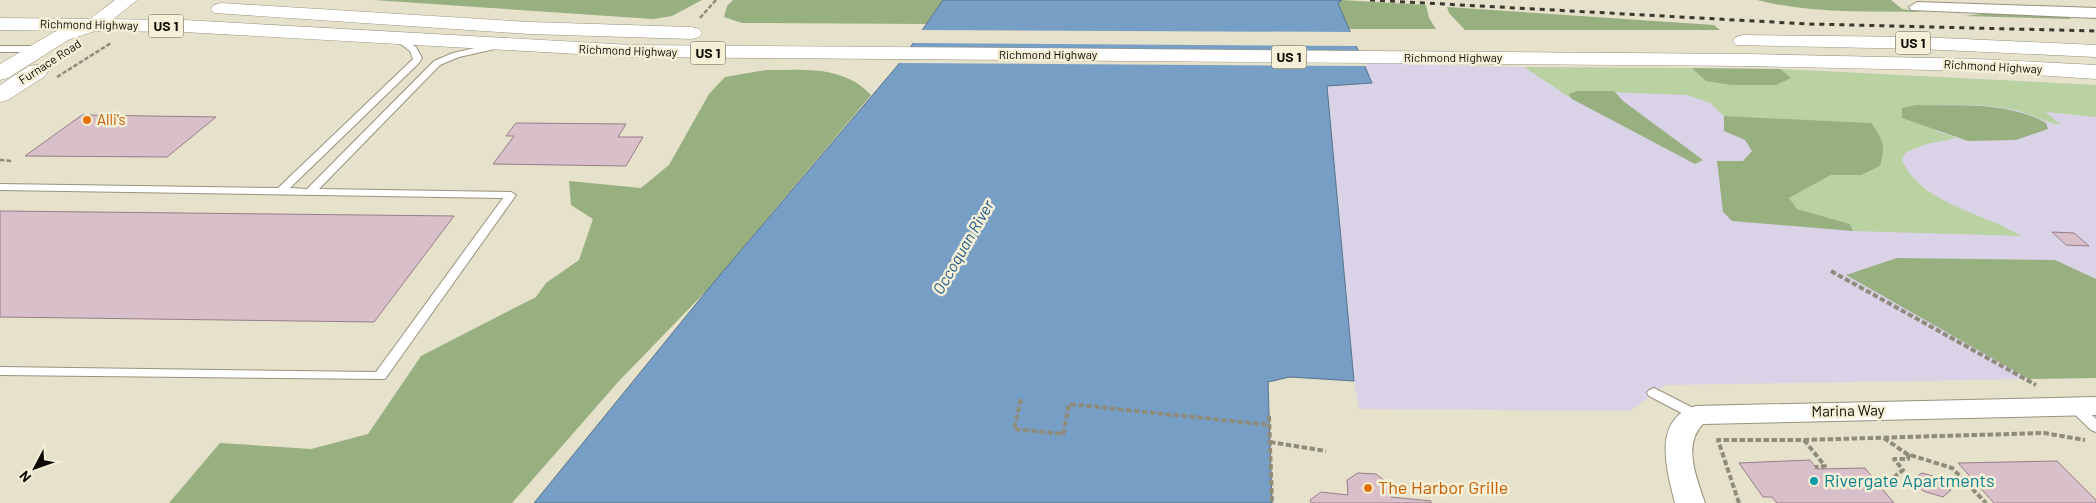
<svg xmlns="http://www.w3.org/2000/svg" width="2096" height="503" viewBox="0 0 2096 503" font-family="Barlow,sans-serif">
	<style>
		.industrial { fill: #dad3e8 }
		.green { fill: #bad1a2 }
		.forest { fill: #98af80 }
		.water { fill: #779ec4; stroke: #57728b }
		.pier { fill: #e6e1ca }
		.building { fill: #d9bfca; stroke: #967e88 }
		.lines { fill: none; stroke-linecap: round; stroke-linejoin: round }
		.lane-casing { stroke: #98937d; stroke-width: 2 }
		.street-casing { stroke: #98937d; stroke-width: 2 }
		.secondary-casing { stroke: #98937d; stroke-width: 1 }
		.primary-casing { stroke: #98937d; stroke-width: 1 }
		.path-far1 { stroke: #908c7c; stroke-width: 2.5; stroke-dasharray: 4.5 2; stroke-linecap: butt }
		.path { stroke: #908c7c; stroke-width: 4; stroke-dasharray: 5.5 2.5; stroke-linecap: butt }
		.lane { fill: #fff; fill-rule: evenodd }
		.street { fill: #fff; fill-rule: evenodd }
		.secondary { fill: #fff; fill-rule: evenodd }
		.primary { fill: #fff; fill-rule: evenodd }
		.rail { stroke: #3b392f; stroke-width: 3; stroke-dasharray: 5 5; stroke-linecap: butt }
		.food-dot { fill: #e8710a; stroke: #f4efd6; stroke-width: 2 }
		.culture-dot { fill: #0f9aa8; stroke: #f4efd6; stroke-width: 2 }
		.labels { text-anchor: middle; stroke-width: 5; stroke-linejoin: round; paint-order: stroke }
		.far-street-label { font-size: 12px; fill: #0d0b05; stroke: #f4efd6 }
		.shield { fill: #f4efd6; stroke: #524f44; stroke-width: 1 }
		.shield-label { font-size: 14px; font-weight: bold; fill: #0d0b05 }
		.food-label { font-size: 15px; fill: #c56008; stroke: #f4efd6; text-anchor: start }
		.street-label { font-size: 15px; fill: #0d0b05; stroke: #f4efd6 }
		.water-label { font-size: 16px; font-style: italic; fill: #1f598b; stroke: #f4efd6 }
		.near-culture-label { font-size: 18px; fill: #0d838f; stroke: #f4efd6; text-anchor: start }
		.near-food-label { font-size: 18px; fill: #c56008; stroke: #f4efd6; text-anchor: start }
	</style>
	<rect width="100%" height="100%" fill="#e6e1ca"/>
	<!-- industrial -->
	<polygon class="industrial" points="1363,63 1524,67 1780,69 2096,85 2096,378 1665,385 1630,411 1359,409 1354,381 1327,86 1371,83"/>
	<!-- green -->
	<path class="green" d="M1524,67L1692,68L1706,81L1790,79L1780,69L2096,85V117L2046,112L2061,125C2043,122 2028,112 2010,109C1979,103 1947,105 1916,105L1936,131L1957,138L1926,144L1905,153L1902,160C1921,204 1983,212 2021,236L1853,231L1850,224L1796,209L1789,198L1831,175H1861L1871,123L1724,116L1710,103L1687,95L1578,91L1568,94L1572,99Z"/>
	<!-- forest -->
	<g class="forest">
		<polygon points="374,0 702,0 672,16 653,19"/>
		<polygon points="733,0 943,0 926,24 742,23 724,17 727,6"/>
		<polygon points="1341,0 1426,5 1429,18 1436,29 1349,29 1338,3"/>
		<path d="M1757,0H1891L1902,9L1923,12C1868,11 1812,14 1757,0Z"/>
		<polygon points="1447,7 1714,25 1720,30 1465,30 1449,13"/>
		<polygon points="1992,13 2069,17 2071,19 1964,16"/>
		<polygon points="1692,68 1780,69 1791,78 1776,85 1732,85 1706,81"/>
		<path d="M766,70C804,70 843,65 871,95L709,288L619,381L512,503H169L220,443L311,449L368,434L421,356L536,297L546,283L579,260L593,219L571,205L569,181L641,188L669,165L709,94L725,77Z"/>
		<polygon points="1577,91 1614,91 1623,101 1703,160 1695,164 1572,99 1568,94"/>
		<path d="M1916,105C1960,106 2007,101 2046,123L2048,129L2016,140L1968,141L1902,118V108Z"/>
		<path d="M1724,116L1871,123C1883,139 1886,146 1880,166L1861,175H1831L1789,198L1797,209L1850,224L1853,231L1732,221L1723,212L1717,161H1743L1752,151L1745,140L1724,131Z"/>
		<polygon points="1897,258 2055,260 2096,279 2096,378 2029,379 1846,275"/>
	</g>
	<!-- water -->
	<polygon class="water" points="943,0 1342,0 1338,3 1372,83 1327,86 1354,381 1290,377 1268,382 1272,503 534,503 709,288 898,65"/>
	<!-- pier -->
	<g class="pier">
		<polygon points="919,30 1353,32 1359,46 910,43"/>
		<polygon points="906,48 1361,51 1367,66 896,63"/>
	</g>
	<!-- building -->
	<g class="building">
		<polygon points="82,115 216,117 167,157 25,156"/>
		<polygon points="516,123 626,124 618,137 643,137 626,166 493,164 514,136 506,136"/>
		<polygon points="0,211 454,216 374,322 0,317"/>
		<polygon points="2052,232 2074,233 2089,246 2066,245"/>
		<polygon points="1810,460 1817,469 1865,468 1894,503 1777,503 1772,497 1763,497 1739,463"/>
		<polygon points="2057,461 2096,500 2096,503 1994,503 1958,463"/>
		<polygon points="1358,473 1376,474 1389,484 1391,497 1431,501 1431,503 1311,503 1310,500 1321,492 1348,495 1347,480"/>
		<polygon points="1922,473 1941,478 1951,490 1943,497 1923,491 1913,479"/>
	</g>
	<g class="lines">
		<defs>
			<g id="lane">
				<polygon points="398,36 416,47 422,58 419,63 290,188 307,189 434,61 453,53 496,43 499,44 499,48 459,57 440,65 319,189 511,192 516,195 385,379 0,375 0,367 376,372 503,198 0,190 0,184 278,188 413,59 410,51 394,39"/>
				<polygon points="0,46 40,46 44,49 40,52 0,52"/>
				<polygon points="1654,388 1701,412 1703,415 1701,418 1691,418 1649,396 1647,393 1649,390"/>
				<polygon points="2074,401 2079,403 2096,419 2096,432 2091,430 2069,409 2067,406 2069,403"/>
			</g>
			<g id="street">
				<polygon points="1917,2 2096,8 2096,18 1911,10 1909,7"/>
				<path d="M2096,397V415L1703,424C1682,445 1697,479 1705,503H1675C1667,471 1651,419 1696,406Z"/>
			</g>
			<g id="secondary">
				<polygon points="115,0 137,0 101,29 68,40 8,78 0,80 0,64 54,32 87,21"/>
				<polygon points="37,65 45,66 48,71 45,76 8,100 0,102 0,85 29,66"/>
			</g>
			<g id="primary">
				<polygon points="221,3 529,22 692,27 699,29 702,33 699,37 692,39 529,34 214,13 211,9 214,5"/>
				<polygon points="0,18 184,20 631,45 1749,54 1977,59 2096,65 2096,79 1977,71 1749,66 631,57 184,32 0,30"/>
				<polygon points="1743,35 1920,37 2096,45 2096,57 1920,49 1736,45 1733,41 1736,37"/>
			</g>
		</defs>
		<!-- lane casing -->
		<use href="#lane" class="lane-casing"/>
		<!-- street casing -->
		<use href="#street" class="street-casing"/>
		<!-- secondary casing -->
		<use href="#secondary" class="secondary-casing"/>
		<!-- primary casing -->
		<use href="#primary" class="primary-casing"/>
		<!-- path-far1 -->
		<g class="path-far1">
			<polyline points="700,18 716,0"/>
			<polyline points="57,77 111,43"/>
			<polyline points="0,160 12,161"/>
		</g>
		<!-- path -->
		<g class="path">
			<polyline points="1831,271 2036,385"/>
			<polyline points="1021,399 1014,429 1063,434 1069,404 1270,425"/>
			<polyline points="1269,416 1272,503"/>
			<polyline points="1884,438 1907,454 1952,468 1986,503"/>
			<polyline points="1804,440 1825,466 1815,467"/>
			<polyline points="1270,442 1326,451"/>
			<polyline points="1880,485 1884,485 1903,470 1894,459 1908,459 1909,454"/>
			<polyline points="1739,503 1718,440 1803,440 2044,433 2085,440"/>
		</g>
		<!-- lane -->
		<use href="#lane" class="lane"/>
		<!-- street -->
		<use href="#street" class="street"/>
		<!-- secondary -->
		<use href="#secondary" class="secondary"/>
		<!-- primary -->
		<use href="#primary" class="primary"/>
		<!-- rail -->
		<polyline class="rail" points="1370,0 1809,24 2096,31"/>
	</g>
	<!-- markers -->
	<g class="food-dot">
		<circle cx="87" cy="120" r="5"/>
		<circle cx="1368" cy="488" r="5"/>
	</g>
	<circle class="culture-dot" cx="1814" cy="481" r="5"/>
	<g class="labels">
		<!-- far-street labels -->
		<g class="far-street-label">
			<text transform="translate(89 25) rotate(1)" y="4">Richmond Highway</text>
			<text transform="translate(628 51) rotate(2)" y="4">Richmond Highway</text>
			<text x="1048" y="59">Richmond Highway</text>
			<text x="1453" y="62">Richmond Highway</text>
			<text transform="translate(50 62) rotate(-33)" y="4">Furnace Road</text>
			<text transform="translate(1993 67) rotate(3)" y="4">Richmond Highway</text>
		</g>
		<!-- shield labels -->
		<g class="shield">
			<rect x="148.5" y="14.5" width="35" height="23" rx="4"/>
			<rect x="1895.5" y="31.5" width="35" height="23" rx="4"/>
			<rect x="690.5" y="41.5" width="35" height="23" rx="4"/>
			<rect x="1271.5" y="45.5" width="35" height="23" rx="4"/>
		</g>
		<g class="shield-label">
			<text x="166" y="31">US 1</text>
			<text x="1913" y="48">US 1</text>
			<text x="708" y="58">US 1</text>
			<text x="1289" y="62">US 1</text>
		</g>
		<!-- food labels -->
		<g class="food-label">
			<text x="97" y="125">Alli's</text>
		</g>
		<!-- street labels -->
		<g class="street-label">
			<text transform="translate(1848 411) rotate(-1)" y="5">Marina Way</text>
		</g>
		<!-- water labels -->
		<g class="water-label">
			<text transform="translate(963 247) rotate(-60)" y="6">Occoquan River</text>
		</g>
		<!-- near-culture labels -->
		<g class="near-culture-label">
			<text x="1824" y="487">Rivergate Apartments</text>
		</g>
		<!-- near-food labels -->
		<g class="near-food-label">
			<text x="1378" y="494">The Harbor Grille</text>
		</g>
	</g>
	<!-- north arrow -->
	<g transform="translate(35 468) rotate(229)" stroke="#f4efd6" stroke-width="4" paint-order="stroke">
	<path d="M0-4L9 19L0 12L-9 19Z" fill="#0d0b05"/>
	<text y="-8" font-size="14" font-weight="bold" text-anchor="middle" fill="#0d0b05">N</text>
	</g>
</svg>
